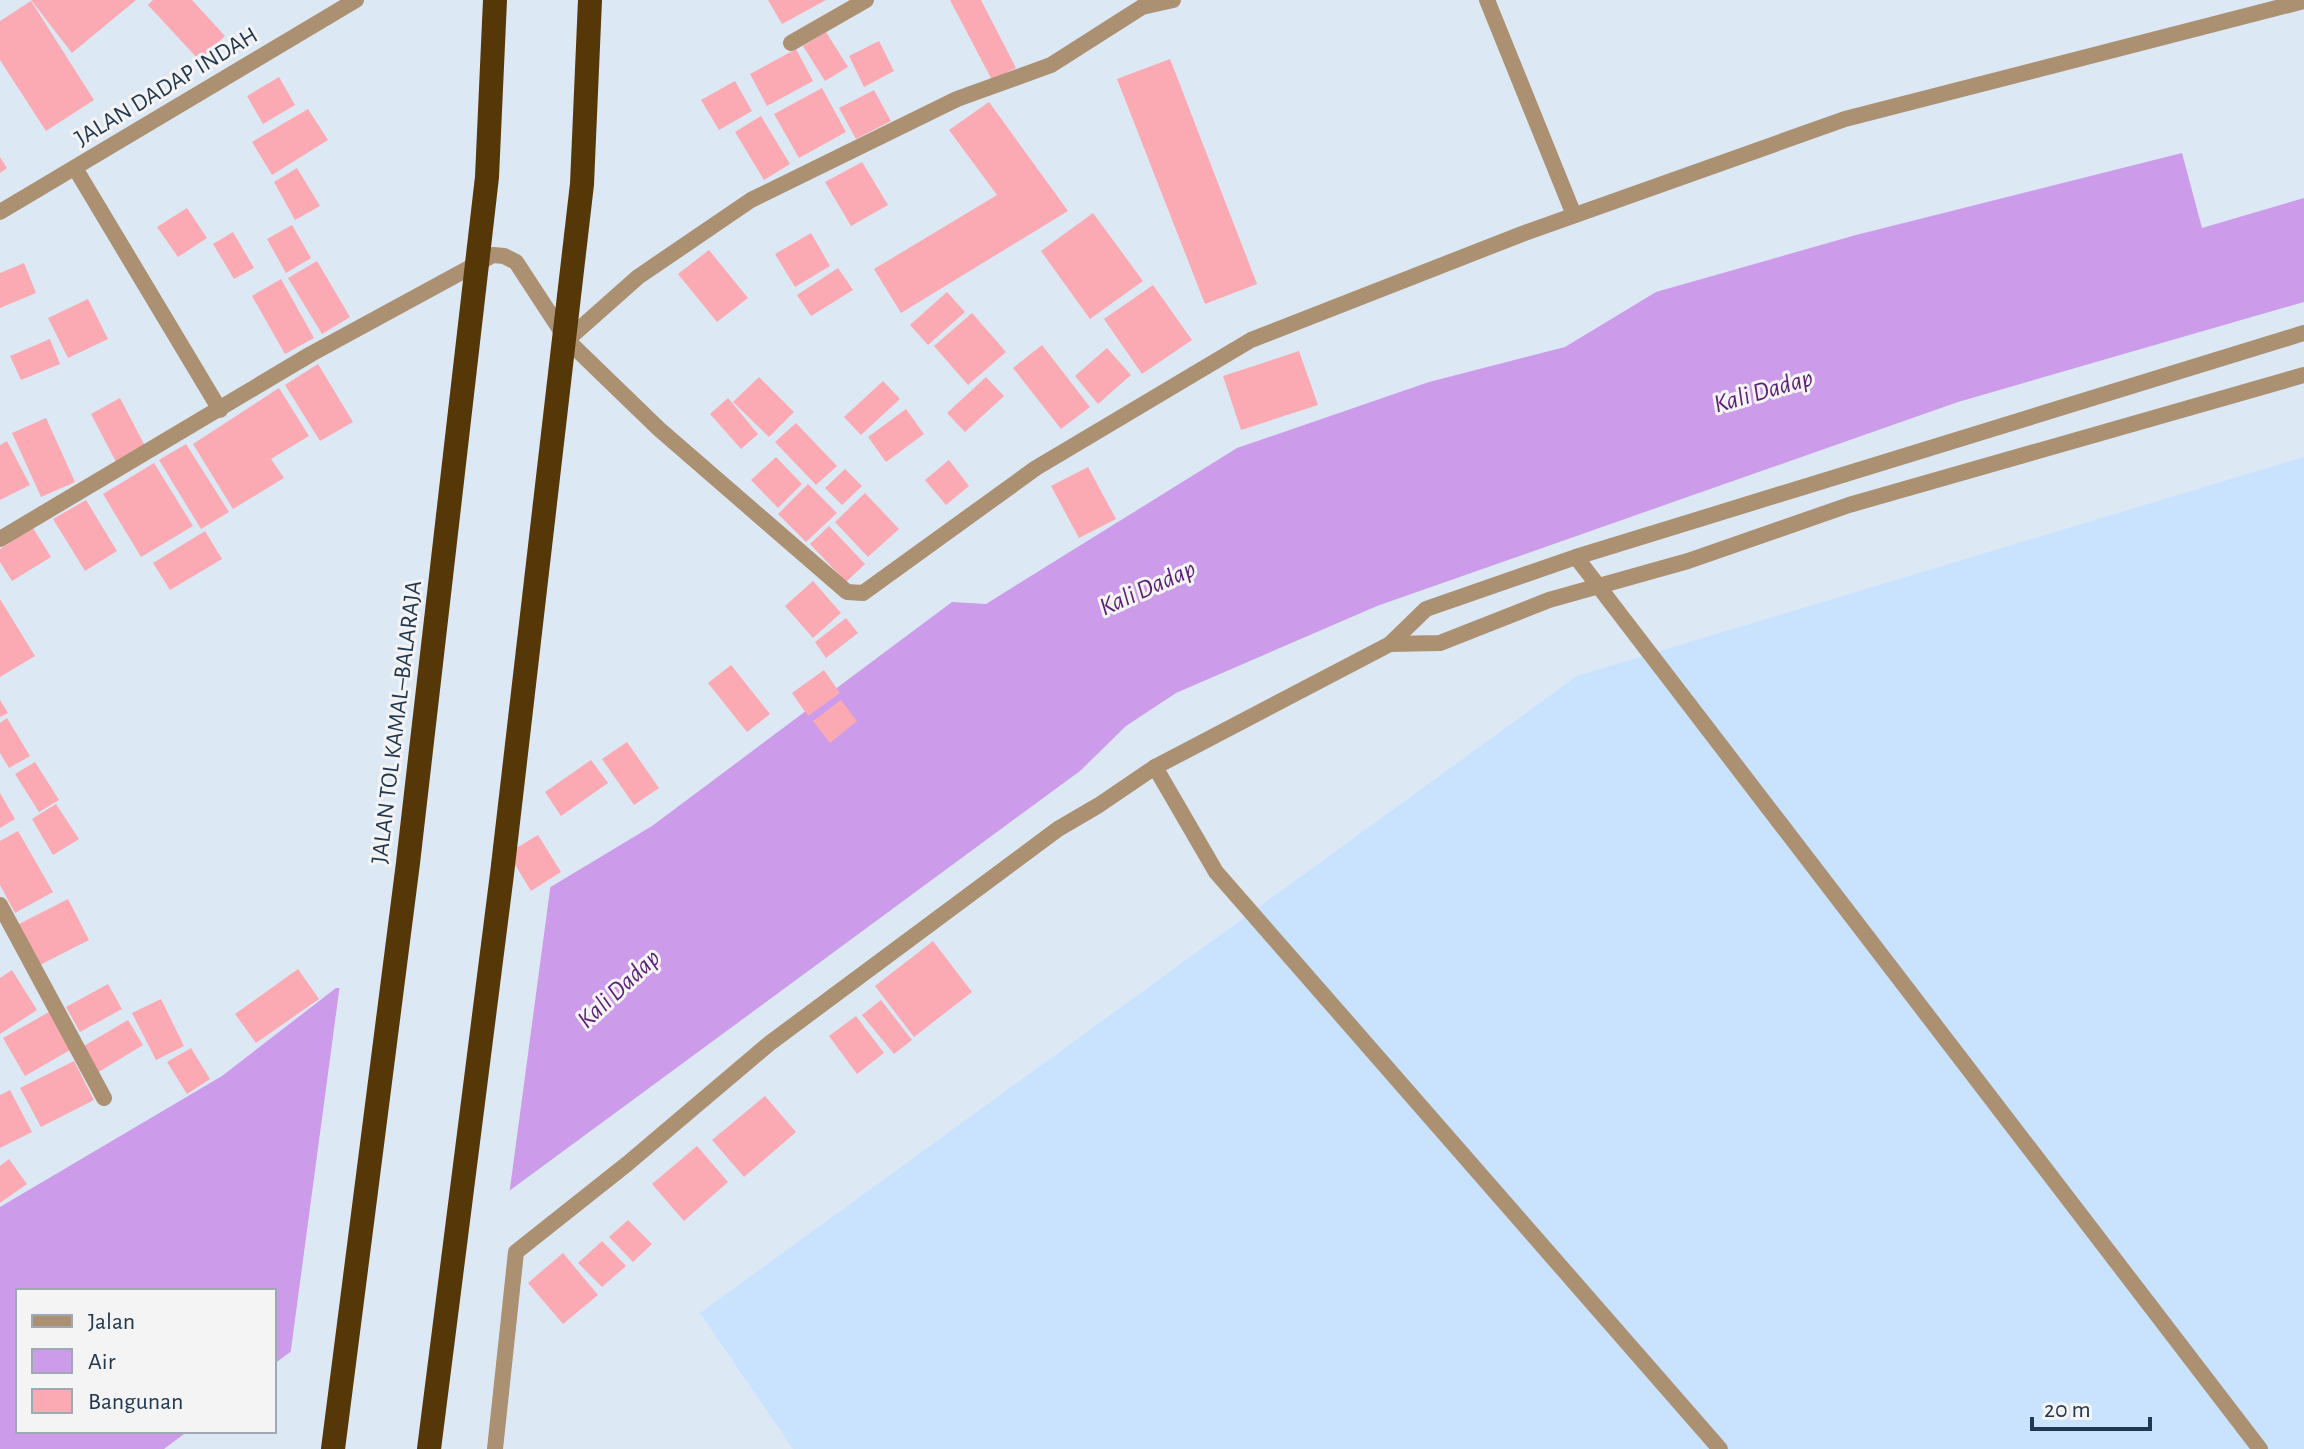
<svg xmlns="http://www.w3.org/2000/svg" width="2304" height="1449" viewBox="0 0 2304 1449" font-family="'Alegreya Sans',sans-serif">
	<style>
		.built { fill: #c9e2fe }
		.water { fill: #cc9be9 }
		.pier { fill: #dde8f5 }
		.building { fill: #fbaab3 }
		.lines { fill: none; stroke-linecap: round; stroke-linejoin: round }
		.service { stroke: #ab9172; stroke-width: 16 }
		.minor { stroke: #ab9172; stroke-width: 16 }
		.tertiary { stroke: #ab9172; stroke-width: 16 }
		.motorway { stroke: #553708; stroke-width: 24 }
		.labels { text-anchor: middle; stroke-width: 6; stroke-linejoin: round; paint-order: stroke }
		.street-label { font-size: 24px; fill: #213851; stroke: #f4f4f4 }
		.water-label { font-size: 26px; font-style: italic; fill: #5c1f79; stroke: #f4f4f4 }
	</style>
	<rect width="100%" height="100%" fill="#dde8f5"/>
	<!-- built -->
	<polygon class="built" points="2304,457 2304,1449 793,1449 700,1313 1577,676"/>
	<!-- water -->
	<polygon class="water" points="2182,153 2202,228 2304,198 2304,302 1958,402 1377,606 1176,693 1126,726 1080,771 274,1364 274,1291 18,1291 18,1431 188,1431 164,1449 0,1449 0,1207 222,1076 336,988 414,989 497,944 509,912 652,826 952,602 986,604 1237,448 1429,382 1565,347 1656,292 1856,235"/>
	<!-- pier -->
	<polygon class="pier" points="551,882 509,1196 290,1357 340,984 413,985 494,941 506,909"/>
	<!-- building -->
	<g class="building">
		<polygon points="31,0 136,0 72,53"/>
		<polygon points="153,0 192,0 225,36 199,60 148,5"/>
		<polygon points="768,0 826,0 782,24"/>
		<polygon points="950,0 981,0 1016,68 992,80"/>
		<polygon points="31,1 94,100 46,131 0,60 0,21"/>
		<polygon points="826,32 848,67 825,81 803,46"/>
		<polygon points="879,41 894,71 864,87 849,56"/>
		<polygon points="796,49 813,81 767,106 750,74"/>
		<polygon points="1170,59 1257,284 1205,304 1117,79"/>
		<polygon points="279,77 295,105 263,124 247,96"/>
		<polygon points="735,81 752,111 719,130 701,100"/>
		<polygon points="822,88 846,132 799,158 774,114"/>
		<polygon points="874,90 891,121 856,139 839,108"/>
		<polygon points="989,102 1068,211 901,313 874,269 997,195 949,130"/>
		<polygon points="308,109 328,140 272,175 252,142"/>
		<polygon points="761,116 790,164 764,180 735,132"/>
		<polygon points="0,157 7,168 0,173"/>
		<polygon points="862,162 888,205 851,226 825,182"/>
		<polygon points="297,168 320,206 295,220 274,182"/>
		<polygon points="187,208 207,238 178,257 157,227"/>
		<polygon points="1093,213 1143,281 1090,319 1041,251"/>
		<polygon points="292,225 311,258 286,273 267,239"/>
		<polygon points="233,232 254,268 234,279 213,244"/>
		<polygon points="811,233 830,266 795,287 775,254"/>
		<polygon points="709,250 748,298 717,322 678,274"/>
		<polygon points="317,261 350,317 322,334 288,278"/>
		<polygon points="24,263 36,293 0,308 0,273"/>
		<polygon points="838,268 853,290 811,316 797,295"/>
		<polygon points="281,279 314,338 285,354 252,296"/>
		<polygon points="1153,285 1192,340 1142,374 1104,319"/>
		<polygon points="947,292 965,312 928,345 910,325"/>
		<polygon points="88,299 108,339 68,358 48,318"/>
		<polygon points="972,313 1006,352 968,385 934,346"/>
		<polygon points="50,339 60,364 21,380 10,356"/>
		<polygon points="1042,345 1090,407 1061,429 1013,368"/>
		<polygon points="1107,348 1131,375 1098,404 1075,376"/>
		<polygon points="1299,351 1318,405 1241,430 1223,376"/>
		<polygon points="318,364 353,422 320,441 285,385"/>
		<polygon points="759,377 794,412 769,437 733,402"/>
		<polygon points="986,377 1004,396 965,432 947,413"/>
		<polygon points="883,381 900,399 861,435 844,417"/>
		<polygon points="279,388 309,436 271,459 284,478 233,509 193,444"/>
		<polygon points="120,398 145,446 116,462 91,414"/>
		<polygon points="728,398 758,434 741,449 710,414"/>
		<polygon points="906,409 924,434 886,462 868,437"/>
		<polygon points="46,418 75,482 41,497 12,433"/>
		<polygon points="796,423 837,466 816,485 775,442"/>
		<polygon points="7,441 30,485 0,500 0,445"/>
		<polygon points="186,444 229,512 201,529 159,460"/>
		<polygon points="776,457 802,484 778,508 751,480"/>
		<polygon points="949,460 969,486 946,505 925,480"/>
		<polygon points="154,463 193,526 141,557 103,494"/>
		<polygon points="1088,467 1116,519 1079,538 1051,486"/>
		<polygon points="845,469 862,486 842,505 825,488"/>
		<polygon points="808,484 837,513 806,542 778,514"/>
		<polygon points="865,493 899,529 868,557 835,522"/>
		<polygon points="86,500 117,551 85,571 53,519"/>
		<polygon points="829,526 865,564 846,582 810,544"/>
		<polygon points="33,528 51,557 12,581 0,562 0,549"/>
		<polygon points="205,531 222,559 170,590 153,563"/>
		<polygon points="813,581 841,613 813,638 785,606"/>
		<polygon points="0,599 35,656 0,677"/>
		<polygon points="846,618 858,633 826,658 815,642"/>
		<polygon points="731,665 770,714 747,732 708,683"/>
		<polygon points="824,670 840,693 808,716 792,693"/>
		<polygon points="0,700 8,713 0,717"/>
		<polygon points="841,700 857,721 830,743 813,721"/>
		<polygon points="7,718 30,756 9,768 0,753 0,723"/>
		<polygon points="627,742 659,788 634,805 602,759"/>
		<polygon points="591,760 608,783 561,816 545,792"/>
		<polygon points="35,762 59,800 39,812 15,774"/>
		<polygon points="0,793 15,819 0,828"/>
		<polygon points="56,804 79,839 53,855 32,819"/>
		<polygon points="18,831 53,892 15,913 0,885 0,841"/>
		<polygon points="538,835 561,872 531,891 508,853"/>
		<polygon points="68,899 89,940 40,965 19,924"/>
		<polygon points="933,941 972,992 914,1037 875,986"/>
		<polygon points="298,969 319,999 256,1043 235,1014"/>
		<polygon points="12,970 37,1010 0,1034 0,978"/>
		<polygon points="108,984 122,1009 80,1032 66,1007"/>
		<polygon points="161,999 184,1046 156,1060 132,1013"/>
		<polygon points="881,1000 912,1040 894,1054 862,1015"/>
		<polygon points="49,1012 70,1050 25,1076 3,1038"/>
		<polygon points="856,1016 884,1053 857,1074 829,1036"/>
		<polygon points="128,1020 143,1045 97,1073 82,1047"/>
		<polygon points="191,1048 210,1079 187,1094 167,1062"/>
		<polygon points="74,1061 94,1100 41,1127 20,1088"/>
		<polygon points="10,1090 32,1132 0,1148 0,1095"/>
		<polygon points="765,1096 796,1132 744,1177 712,1140"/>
		<polygon points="697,1146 728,1182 684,1221 652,1184"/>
		<polygon points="9,1159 27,1184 0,1203 0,1166"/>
		<polygon points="628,1220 652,1244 633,1262 609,1237"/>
		<polygon points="602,1241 626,1266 602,1287 578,1263"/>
		<polygon points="563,1253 598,1295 563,1324 528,1283"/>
	</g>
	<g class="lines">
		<!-- service -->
		<g class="service">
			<polyline points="1576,557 2260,1449"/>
			<polyline points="1390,644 1440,643 1549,600 1688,561 1849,505 2304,375"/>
			<polyline points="1720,1449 1216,872 1155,767 1390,644 1426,609 1576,557 2304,333"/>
		</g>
		<!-- minor -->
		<g class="minor">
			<polyline points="1487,0 1574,215"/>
			<polyline points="791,43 866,0"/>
			<polyline points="75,168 220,410"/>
			<polyline points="0,212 356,0"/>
			<polyline points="567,340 638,277 751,200 957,99 1051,65 1142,7 1173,0"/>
			<polyline points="0,539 311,354 493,255 504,256 516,262 567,340 659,429 847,592 863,593 1036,468 1251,340 1522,234 1845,119 2304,1"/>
			<polyline points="0,905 104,1098"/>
		</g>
		<!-- tertiary -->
		<polyline class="tertiary" points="495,1449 516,1252 627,1164 770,1043 1058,829 1099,805 1155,767"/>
		<!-- motorway -->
		<g class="motorway">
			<polyline points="333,1449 408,863 487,177 495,0"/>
			<polyline points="429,1449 502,874 582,184 590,0"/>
		</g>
	</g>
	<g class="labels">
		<!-- street labels -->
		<g class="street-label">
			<text transform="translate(166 86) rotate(-31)" y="8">JALAN DADAP INDAH</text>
			<text transform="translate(396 722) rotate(-83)" y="8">JALAN TOL KAMAL–BALARAJA</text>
		</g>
		<!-- water labels -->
		<g class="water-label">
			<text transform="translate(1763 390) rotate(-16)" y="9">Kali Dadap</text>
			<text transform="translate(1147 587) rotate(-24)" y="9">Kali Dadap</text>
			<text transform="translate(618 988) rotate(-43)" y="9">Kali Dadap</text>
		</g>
	</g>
	<!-- legend -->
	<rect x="16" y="1289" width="260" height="144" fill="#f4f4f4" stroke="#a0a9b3" stroke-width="2"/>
	<rect x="32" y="1315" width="40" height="12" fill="#ab9172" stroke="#a0a9b3" stroke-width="2"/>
	<text x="88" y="1329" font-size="24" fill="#213851">Jalan</text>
	<rect x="32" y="1349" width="40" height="24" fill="#cc9be9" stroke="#a0a9b3" stroke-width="2"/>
	<text x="88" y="1369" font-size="24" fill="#213851">Air</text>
	<rect x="32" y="1389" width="40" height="24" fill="#fbaab3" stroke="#a0a9b3" stroke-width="2"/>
	<text x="88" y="1409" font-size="24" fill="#213851">Bangunan</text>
	<!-- scale -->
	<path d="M2032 1417v12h118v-12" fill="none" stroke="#213851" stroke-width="4"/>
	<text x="2044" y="1417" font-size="24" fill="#213851" stroke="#f4f4f4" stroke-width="6" paint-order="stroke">20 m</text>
</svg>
